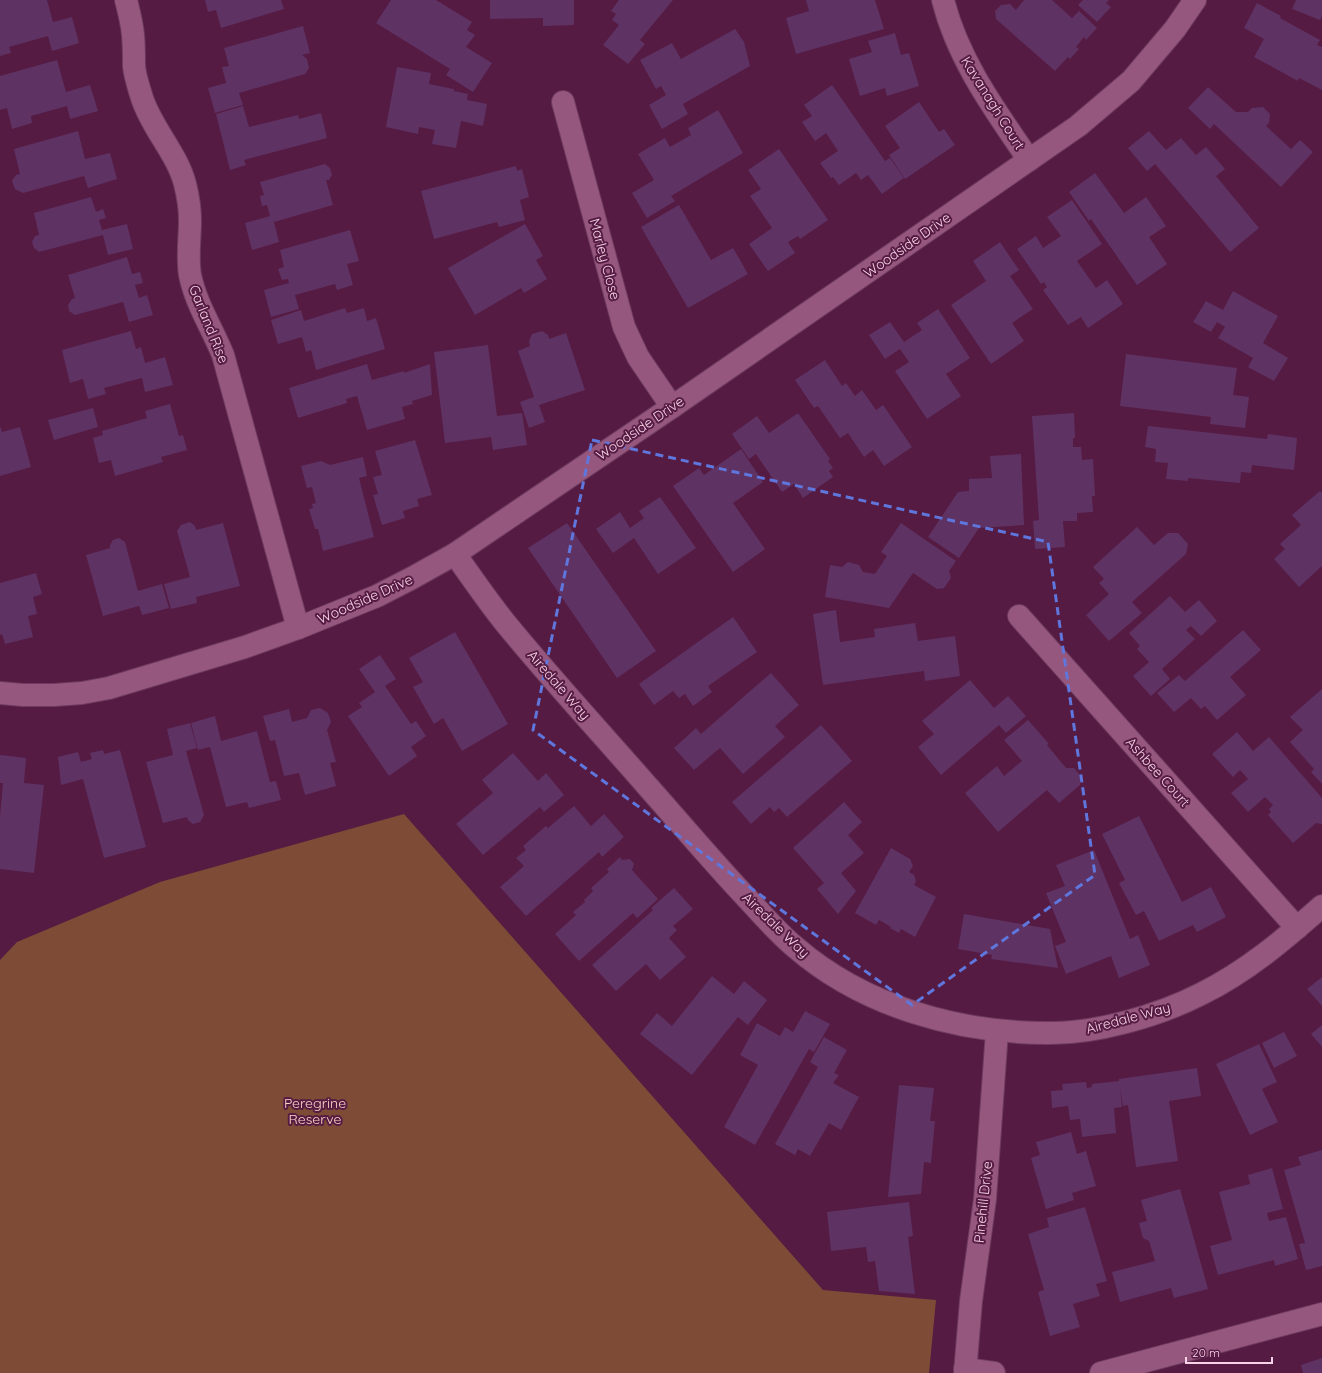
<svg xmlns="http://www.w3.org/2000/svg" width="1322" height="1373" viewBox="0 0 1322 1373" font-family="Quicksand,sans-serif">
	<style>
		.green { fill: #7e4b37 }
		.building { fill: #5f3264 }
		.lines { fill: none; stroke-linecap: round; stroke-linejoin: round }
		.minor-casing { stroke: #6e3b5e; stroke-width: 24 }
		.minor { stroke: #96577e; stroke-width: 22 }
		.marked { fill: none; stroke: #5f76dd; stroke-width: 3; stroke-dasharray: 8 5; stroke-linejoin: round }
		.labels { text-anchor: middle; stroke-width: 4; stroke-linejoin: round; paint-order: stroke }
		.street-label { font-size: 14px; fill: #f8d3e8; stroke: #551b42 }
		.park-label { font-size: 14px; fill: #fed6c7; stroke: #551b42 }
	</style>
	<rect width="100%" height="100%" fill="#551b42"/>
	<!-- green -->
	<polygon class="green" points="404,814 823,1290 936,1300 929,1373 0,1373 0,960 17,942 160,882"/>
	<!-- building -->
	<g class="building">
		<polygon points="0,0 47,0 53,22 72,17 79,43 52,51 48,36 9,47 11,53 0,56"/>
		<polygon points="205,0 281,0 284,9 221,28 216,10 208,12"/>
		<polygon points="391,0 436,0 472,22 467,30 475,35 466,47 492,63 473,92 446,75 450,69 376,23"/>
		<polygon points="490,0 574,0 574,25 543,26 543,18 490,19"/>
		<polygon points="619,0 673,0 640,40 645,44 628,64 603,45 619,25 612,20 616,14 611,11"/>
		<polygon points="806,0 875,0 884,29 796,54 786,18 809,11"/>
		<polygon points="1024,0 1052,0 1072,18 1079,11 1097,28 1086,40 1084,37 1076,47 1079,49 1070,59 1068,57 1055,71 996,19 995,11 1001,5 1010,4 1016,10"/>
		<polygon points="1083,0 1109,0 1106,3 1111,7 1097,22 1078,5"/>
		<polygon points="1296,0 1322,0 1322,16 1320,20 1292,9"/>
		<polygon points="1257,3 1281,16 1280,18 1320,40 1317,45 1322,47 1322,90 1299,78 1298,81 1254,57 1264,39 1244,28"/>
		<polygon points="303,26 310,53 302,55 307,59 309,68 305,74 239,93 243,105 215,113 208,88 226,83 222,67 229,66 224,48"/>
		<polygon points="735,29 744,42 750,66 683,104 688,114 662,129 649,105 666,95 661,86 656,89 640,60 672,43 681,59"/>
		<polygon points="895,33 901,55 909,53 919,86 887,96 885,88 860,96 849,59 872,52 868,41"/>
		<polygon points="57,60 66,92 90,85 98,111 70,119 67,106 31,116 32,123 12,129 7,108 0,110 0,76"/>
		<polygon points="397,67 431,73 429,84 454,89 454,91 468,94 467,100 487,104 483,126 461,121 456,148 432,144 435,130 419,127 418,134 386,127"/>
		<polygon points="832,85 885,161 890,158 904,178 882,194 868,175 861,180 856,173 839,185 833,177 831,178 820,163 838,151 826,133 815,141 802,122 812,116 804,105"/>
		<polygon points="1208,87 1236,112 1248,112 1252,108 1263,107 1270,114 1269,123 1266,126 1291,149 1300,140 1313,152 1281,187 1214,124 1210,129 1188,108"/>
		<polygon points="919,102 939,132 944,129 955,145 905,179 889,155 900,148 885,126"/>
		<polygon points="243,106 249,127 298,115 299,119 321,113 327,138 244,160 246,165 230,170 216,114"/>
		<polygon points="718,110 743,153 671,196 675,201 647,218 632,193 654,180 638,154 665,138 670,147 691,135 688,128"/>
		<polygon points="78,131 85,159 110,153 117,179 88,188 84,176 23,193 15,189 12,181 16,175 20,174 14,149"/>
		<polygon points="1149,131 1166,150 1181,138 1196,155 1206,147 1225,169 1216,176 1259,228 1230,252 1155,164 1147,171 1128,148"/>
		<polygon points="779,149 828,220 800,239 798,236 788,242 795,253 768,271 749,244 772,228 750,196 761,189 748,170"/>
		<polygon points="325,164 330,168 332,175 329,180 326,180 333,205 274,222 279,242 252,250 245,223 270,216 267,205 262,206 260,196 264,195 260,182"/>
		<polygon points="516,166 517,171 522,169 529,197 520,200 525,220 499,227 497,222 434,239 421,191"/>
		<polygon points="1095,173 1124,213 1146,197 1166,226 1149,237 1167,264 1137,285 1091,219 1089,221 1069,192"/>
		<polygon points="91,197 96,212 103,209 106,218 99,220 102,230 127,224 133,249 108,255 103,235 39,252 34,248 32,242 35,236 39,235 34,213"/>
		<polygon points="1072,200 1102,244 1077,261 1096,288 1107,280 1123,304 1088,328 1081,317 1068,325 1043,290 1047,287 1044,282 1041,284 1017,249 1036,236 1043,248 1061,236 1047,217"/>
		<polygon points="679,205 711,260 733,248 748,274 688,308 641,227"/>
		<polygon points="525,224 543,256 536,260 547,279 524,293 521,288 475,315 448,268"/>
		<polygon points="350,230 359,261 347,264 353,285 337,290 335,284 295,295 299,309 271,317 264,290 289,283 288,279 282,280 278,269 284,267 280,250"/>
		<polygon points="1000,242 1019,270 1010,276 1033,309 1012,323 1024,341 991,364 951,305 986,281 973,261"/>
		<polygon points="127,257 132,274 140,272 143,283 135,285 139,298 147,295 153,315 129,322 123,302 75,315 69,311 68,305 72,299 75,298 68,275"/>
		<polygon points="1233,291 1278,316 1263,343 1288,358 1274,381 1248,367 1253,358 1218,338 1225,327 1217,322 1211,332 1193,322 1206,301 1223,310"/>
		<polygon points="345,308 347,313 364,308 367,321 376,318 385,349 316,370 311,350 306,352 302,337 278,344 271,320 301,310 304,321"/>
		<polygon points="938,309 970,358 946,374 961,396 927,419 895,371 909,362 900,349 885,359 869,335 890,322 904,342 922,330 917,323"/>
		<polygon points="131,331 136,349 141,347 145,363 165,357 173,385 145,392 142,378 104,388 106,394 88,399 83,379 70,383 62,350"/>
		<polygon points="542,331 548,335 549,339 566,333 585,390 539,405 545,422 529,428 520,402 534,397 518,351 530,346 529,341 532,334"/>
		<polygon points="488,345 497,416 522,413 527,445 493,450 491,437 445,443 434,352"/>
		<polygon points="1126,354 1237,368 1233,395 1249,397 1245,428 1210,424 1211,417 1120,406"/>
		<polygon points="825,360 842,386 846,383 855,396 862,390 876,410 883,405 912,447 884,466 873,450 864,457 848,433 840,438 818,406 814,408 795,380"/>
		<polygon points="367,364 372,380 404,371 404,373 430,364 432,395 412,401 413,404 402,407 405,419 367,430 357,396 346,399 347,403 298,418 289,388"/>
		<polygon points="170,404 179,436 183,435 187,450 161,457 163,462 115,476 111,460 99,463 93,438 103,435 102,431 147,418 145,411"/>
		<polygon points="93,408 98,427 54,440 48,420"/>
		<polygon points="798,413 830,459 828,461 833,468 829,471 833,477 803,498 794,484 782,492 756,454 749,459 732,434 757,416 769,433"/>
		<polygon points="1074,413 1075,438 1073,438 1073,447 1081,447 1082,460 1093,459 1095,496 1092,496 1093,512 1077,513 1077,521 1063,521 1065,547 1035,549 1033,521 1039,520 1032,416"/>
		<polygon points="0,426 2,432 20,427 31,467 0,476"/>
		<polygon points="1148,426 1267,439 1268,434 1297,438 1294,470 1252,465 1251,473 1241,472 1240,483 1188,478 1188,481 1166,479 1168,463 1155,462 1156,449 1145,447"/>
		<polygon points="415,440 432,495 417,499 419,506 403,511 405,518 382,525 373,495 378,494 373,477 382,475 375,451"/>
		<polygon points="741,449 763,482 733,503 765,549 733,572 673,486 699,468 704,475"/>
		<polygon points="1021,454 1024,525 979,528 959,558 928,537 958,492 969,491 969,479 992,478 990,456"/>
		<polygon points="363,457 367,476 359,478 374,537 323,551 318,529 315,529 309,509 313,508 312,504 316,503 312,487 307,488 301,466 321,461 330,465"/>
		<polygon points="1320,491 1322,493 1322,566 1299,587 1274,559 1285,549 1280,544 1301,525 1292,515"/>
		<polygon points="660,497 696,548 658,574 634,538 613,553 596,529 620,512 630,528 644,518 639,511"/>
		<polygon points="190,522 195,526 196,530 223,523 240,586 196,597 197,603 171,609 164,584 190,577 177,531 181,525"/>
		<polygon points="567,523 656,651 617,678 528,548"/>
		<polygon points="901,523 956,561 949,571 951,578 944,588 937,589 913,573 889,608 825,597 830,565 842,567 848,562 859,565 863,572 875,574 887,556 881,552"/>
		<polygon points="1137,527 1154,545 1168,533 1178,533 1188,544 1186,554 1132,602 1142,613 1109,641 1086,615 1109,594 1099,583 1104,579 1093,567"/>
		<polygon points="119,538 125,542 138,591 162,584 169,608 142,615 139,606 103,616 86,555 110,548 110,545 113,540"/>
		<polygon points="36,573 42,594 33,597 37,614 28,616 33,637 5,644 2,634 0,635 0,583"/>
		<polygon points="1170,596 1185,612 1199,600 1217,621 1201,636 1191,626 1186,630 1195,639 1162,669 1170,679 1151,696 1133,676 1149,662 1137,649 1140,646 1129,633"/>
		<polygon points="836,610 840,642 875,637 874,629 915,623 918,641 955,636 960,676 925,681 924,671 823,685 813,614"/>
		<polygon points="733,617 757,652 708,686 712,692 693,706 685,694 679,698 673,691 654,705 639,684"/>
		<polygon points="1243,630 1261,650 1230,677 1246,695 1217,720 1205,706 1201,709 1191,698 1174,712 1157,693 1179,675 1185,681"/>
		<polygon points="455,632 508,724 462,751 443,718 434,724 413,687 423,682 409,658"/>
		<polygon points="380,655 396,679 385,686 411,724 416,721 426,736 411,747 417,756 389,776 348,716 362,707 359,703 375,692 359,669"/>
		<polygon points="771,673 799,705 775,726 785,737 743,774 720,748 694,770 674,748 696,728 701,734"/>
		<polygon points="970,680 994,708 1008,696 1026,716 1006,733 999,725 941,775 918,747 934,734 922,721"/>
		<polygon points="1322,689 1322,784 1311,772 1314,769 1290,742 1303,730 1290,717"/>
		<polygon points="320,708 328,713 331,722 327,730 336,762 330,763 336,786 305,795 299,773 284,776 275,740 270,741 263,716 289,709 292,722 307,718 311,710"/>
		<polygon points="215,716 221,741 257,731 270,782 276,781 281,800 249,808 247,802 226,807 210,747 198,750 191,723"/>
		<polygon points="1028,720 1049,744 1047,745 1066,768 1074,768 1081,776 1080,785 1059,803 1047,790 998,832 965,793 997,766 1004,776 1022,761 1004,740"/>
		<polygon points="190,723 197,748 186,751 204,815 200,822 193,824 188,820 187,817 163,823 146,762 173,755 167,729"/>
		<polygon points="821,725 852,761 787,817 779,808 774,812 770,807 751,824 732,802"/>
		<polygon points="1237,732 1253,751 1269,737 1322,798 1322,824 1316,823 1293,843 1268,815 1271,812 1269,809 1273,805 1265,797 1248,812 1231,793 1248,779 1240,770 1233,777 1212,754"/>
		<polygon points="103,750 104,754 120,750 146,847 104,858 83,779 61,785 58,757 78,752 81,762 92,759 90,753"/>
		<polygon points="513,753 538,781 546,773 564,795 544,812 540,807 483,855 456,824 493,793 482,780"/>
		<polygon points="0,755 26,758 24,783 44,785 34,873 0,869 0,816 3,783 0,783"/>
		<polygon points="844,802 862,822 848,835 864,853 841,873 856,891 838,914 817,889 824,883 793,848"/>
		<polygon points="574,806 591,826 604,814 624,837 602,857 599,852 526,916 500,887 524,866 516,858 526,850 523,846 546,826 548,828"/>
		<polygon points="1139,816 1182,902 1211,887 1226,917 1197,932 1193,925 1159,941 1144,911 1136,915 1119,883 1125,880 1102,834"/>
		<polygon points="891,848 910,859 913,866 909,872 914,875 916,881 914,885 936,897 915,937 901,929 899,933 890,928 891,927 879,920 876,925 855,913"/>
		<polygon points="1094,850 1130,939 1138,935 1150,965 1119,978 1111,956 1066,974 1055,946 1066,942 1046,893 1065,886 1056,865"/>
		<polygon points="620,857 622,860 630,859 634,864 632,870 658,899 637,918 633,913 579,961 555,934 576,915 573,912 585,902 584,900 593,891 591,888 609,872 607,869"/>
		<polygon points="674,888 693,909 673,926 677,930 669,938 686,957 660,980 646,964 616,991 592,965 653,910 651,908"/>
		<polygon points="964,914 1050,929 1058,968 991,959 992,955 958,949"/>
		<polygon points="712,976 734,994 744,981 767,1000 748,1025 738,1017 692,1075 640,1034 657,1013 672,1026"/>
		<polygon points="1322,977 1322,1006 1307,989"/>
		<polygon points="805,1011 830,1024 814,1052 809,1049 755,1145 724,1127 758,1065 740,1055 757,1023 780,1036 785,1027 793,1032"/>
		<polygon points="1322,1025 1322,1047 1311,1034"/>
		<polygon points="1284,1032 1297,1056 1274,1068 1262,1043"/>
		<polygon points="824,1037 847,1050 834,1073 839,1075 833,1083 859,1097 841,1130 829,1123 810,1156 798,1149 795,1155 775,1144 818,1067 810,1062"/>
		<polygon points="1259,1044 1277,1082 1262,1089 1278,1122 1250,1135 1216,1064"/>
		<polygon points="1197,1068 1201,1096 1169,1101 1178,1161 1136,1167 1128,1105 1123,1106 1120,1087 1122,1107 1114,1108 1116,1133 1082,1137 1080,1119 1070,1120 1068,1106 1052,1108 1051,1091 1063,1090 1062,1084 1086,1082 1087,1088 1092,1087 1092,1084 1119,1081 1119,1079"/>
		<polygon points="899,1085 934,1088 930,1121 935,1121 931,1163 924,1162 921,1194 888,1197"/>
		<polygon points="1071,1132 1077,1154 1086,1151 1096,1186 1072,1193 1074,1200 1046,1209 1031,1158 1040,1155 1036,1142"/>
		<polygon points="1322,1150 1322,1266 1306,1270 1299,1244 1305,1243 1284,1170 1301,1165 1298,1157"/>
		<polygon points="1272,1168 1283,1209 1267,1213 1269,1221 1286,1217 1298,1259 1275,1266 1274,1260 1218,1275 1210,1246 1232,1240 1219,1192 1250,1184 1248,1175"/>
		<polygon points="1180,1189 1208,1289 1174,1298 1171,1288 1120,1302 1112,1272 1155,1261 1149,1241 1143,1238 1139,1223 1147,1221 1141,1200"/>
		<polygon points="909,1202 913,1236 908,1237 915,1294 879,1291 875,1261 868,1262 866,1247 831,1251 827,1212"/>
		<polygon points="1085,1207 1107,1281 1096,1284 1100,1296 1073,1304 1080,1327 1050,1336 1038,1292 1044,1290 1028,1234 1049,1227 1047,1218"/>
		<polygon points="1322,1358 1322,1373 1303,1373 1301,1365"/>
	</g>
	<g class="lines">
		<defs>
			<g id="minor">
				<path d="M126,0C129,12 132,23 133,35C134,45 134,56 134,66C135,77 139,88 142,98C152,129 177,153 185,184C188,196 190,208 190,220C190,238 187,257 190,275C196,304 212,328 223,355L298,628"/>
				<path d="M943,0C958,60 995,110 1029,160"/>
				<polyline points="563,102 624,327 638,357 672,407"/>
				<path d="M455,554C472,578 489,603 507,625C553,681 602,734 649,788C681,824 712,861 745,896C761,913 777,932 795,947C863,1006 958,1033 1047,1033C1095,1034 1158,1016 1201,994C1246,972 1285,939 1322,906"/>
				<polyline points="1019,616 1297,928"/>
				<polyline points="0,693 23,695 54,695 82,693 109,688 245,647 298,628 377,596 412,578 455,554 672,407 1078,126 1131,81 1175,29 1195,0"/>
				<polyline points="965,1369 994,1373"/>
				<polyline points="965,1373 971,1301 985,1199 997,1031"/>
				<polyline points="1101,1373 1322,1314"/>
			</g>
		</defs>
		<!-- minor casing -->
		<use href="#minor" class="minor-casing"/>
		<!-- minor -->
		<use href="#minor" class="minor"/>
	</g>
	<!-- marked area -->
	<path class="marked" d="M592,440L1048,542L1095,875L912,1005L533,730Z"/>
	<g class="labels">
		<!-- street labels -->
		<g class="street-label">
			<text transform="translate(993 103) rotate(58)" y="5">Kavanagh Court</text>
			<text transform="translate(907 245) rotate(-35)" y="5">Woodside Drive</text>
			<text transform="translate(605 259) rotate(75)" y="5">Marley Close</text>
			<text transform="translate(209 324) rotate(68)" y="5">Garland Rise</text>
			<text transform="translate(640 428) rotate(-34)" y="5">Woodside Drive</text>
			<text transform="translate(365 599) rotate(-24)" y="5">Woodside Drive</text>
			<text transform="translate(559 685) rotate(49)" y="5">Airedale Way</text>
			<text transform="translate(1158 772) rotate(48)" y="5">Ashbee Court</text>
			<text transform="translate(776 925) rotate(44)" y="5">Airedale Way</text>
			<text transform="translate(1128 1018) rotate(-15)" y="5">Airedale Way</text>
			<text transform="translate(983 1202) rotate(-84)" y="5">Pinehill Drive</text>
		</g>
		<!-- park labels -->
		<g class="park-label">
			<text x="315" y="1108">Peregrine<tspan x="315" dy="16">Reserve</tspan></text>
		</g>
	</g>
	<!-- scale -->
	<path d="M1186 1357v6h86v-6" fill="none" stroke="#f8d3e8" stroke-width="2"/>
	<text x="1192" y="1357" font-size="12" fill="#f8d3e8" stroke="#551b42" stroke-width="3" paint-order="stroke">20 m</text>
</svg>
